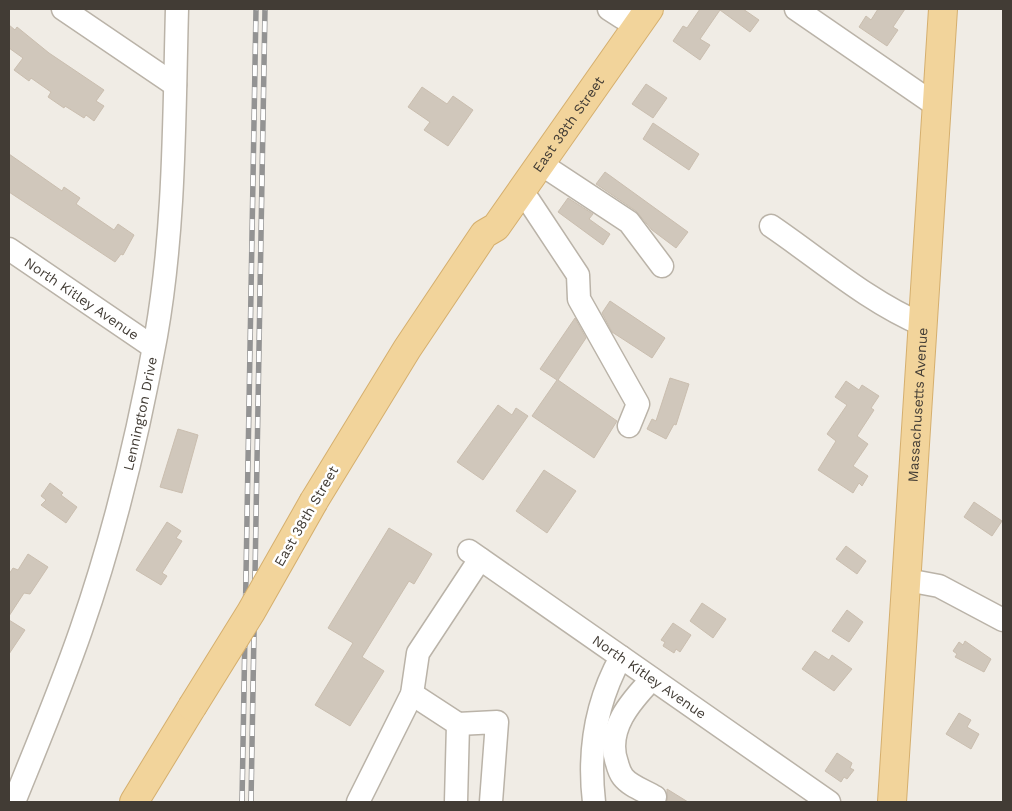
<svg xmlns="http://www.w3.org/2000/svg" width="1012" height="811" viewBox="0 0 1012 811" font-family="'Work Sans',sans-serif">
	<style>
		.building { fill: #d0c7bb; stroke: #cabeaf }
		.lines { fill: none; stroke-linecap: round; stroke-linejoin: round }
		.minor-casing { stroke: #bab3a8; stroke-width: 25 }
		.major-casing { stroke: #d5af6e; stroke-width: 30 }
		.minor { stroke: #fff; stroke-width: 22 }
		.major { stroke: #f2d49b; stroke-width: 28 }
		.rail-casing { stroke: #939393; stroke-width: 5.5 }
		.rail { stroke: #fff; stroke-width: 4; stroke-dasharray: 11; stroke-linecap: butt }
		.major-bridge-casing { stroke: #d5af6e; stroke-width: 30; stroke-linecap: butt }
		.major-bridge { stroke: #f2d49b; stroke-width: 28 }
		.labels { text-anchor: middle; stroke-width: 5; stroke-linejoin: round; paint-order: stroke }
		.street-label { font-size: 14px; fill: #423c35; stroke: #fff }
	</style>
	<rect width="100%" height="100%" fill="#f0ece5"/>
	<!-- building -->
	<g class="building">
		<polygon points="700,9 743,9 759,20 750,32 720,10 700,39 710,45 700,60 673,41 683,26 687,28"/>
		<polygon points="878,9 905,9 893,27 898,30 887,46 859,27 866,16 871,20"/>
		<polygon points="9,25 15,30 17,27 49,53 104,90 96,101 104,106 94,121 86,115 84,118 65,106 64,108 48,97 51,92 31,78 29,81 14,70 23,58 9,48"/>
		<polygon points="646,84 667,98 653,118 632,104"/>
		<polygon points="422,87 447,104 453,96 473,110 448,146 424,130 430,122 408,107"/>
		<polygon points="653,123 699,154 689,170 643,139"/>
		<polygon points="9,154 62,191 64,187 80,198 76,204 114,230 118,224 134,235 123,255 121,254 115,262 9,192"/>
		<polygon points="605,172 688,232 676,248 652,230 636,211 596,184"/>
		<polygon points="568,198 593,214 589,219 610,234 603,245 558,212"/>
		<polygon points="610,301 665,338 652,358 612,332 602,313"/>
		<polygon points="575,318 586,338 558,380 617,421 594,458 532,416 557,380 540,369"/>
		<polygon points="670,378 689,384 676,425 674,424 666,439 647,429 652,419 656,421"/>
		<polygon points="846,381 859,390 862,385 879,396 871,408 874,410 857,436 868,444 853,466 868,476 862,486 859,483 853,493 818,470 836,441 827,434 847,405 835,397"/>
		<polygon points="498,405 512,415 516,408 528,416 483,480 457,462"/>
		<polygon points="178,429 198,435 182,493 160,487"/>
		<polygon points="544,470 576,491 547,533 516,511"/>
		<polygon points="50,483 63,493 61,495 77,507 66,523 41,505 46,500 41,496"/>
		<polygon points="974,502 1002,521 992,536 964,517"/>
		<polygon points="167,522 181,531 176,538 182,541 162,573 167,576 161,585 136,570"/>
		<polygon points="389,528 432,554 414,584 409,581 362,657 384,671 350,726 315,705 353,643 328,628"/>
		<polygon points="846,546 866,561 857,574 836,559"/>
		<polygon points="28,554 48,567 30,594 24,593 9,616 9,574 13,568 18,570"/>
		<polygon points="702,603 726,619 713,638 690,621"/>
		<polygon points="847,610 863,622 849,642 832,631"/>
		<polygon points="9,620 25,630 9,654"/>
		<polygon points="673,623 691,635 680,652 676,649 674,653 663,646 665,642 661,640"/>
		<polygon points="965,641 991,659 984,672 955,657 957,654 953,651 959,642 963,645"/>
		<polygon points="815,651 829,660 832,655 852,669 834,691 802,669"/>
		<polygon points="959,713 971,720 967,727 979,734 971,749 946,734"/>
		<polygon points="837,753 852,763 850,768 854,770 847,779 844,777 841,782 825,771"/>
		<polygon points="667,789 688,802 667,802"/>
	</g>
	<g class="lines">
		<defs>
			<g id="minor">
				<polyline points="63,9 175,85"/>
				<polyline points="609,9 623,18"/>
				<polyline points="796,9 937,106"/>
				<polyline points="541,164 629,222 662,266"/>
				<polyline points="520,195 529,201 578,275 579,299 638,404 629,426"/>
				<path d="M771,226C821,260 867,301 923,325"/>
				<path id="s1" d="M9,249L153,347"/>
				<path id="s2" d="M469,551L829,802"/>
				<polyline points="907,580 939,586 1003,620"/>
				<path d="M652,679C631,701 605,730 617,763C618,767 620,773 623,777C630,786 645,791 655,797"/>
				<polyline points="412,694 458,724 456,802"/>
				<polyline points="458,724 497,722 491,802"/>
				<path id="s3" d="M14,802C37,745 61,688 81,630C114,535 138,435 156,336C175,228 174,118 177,9"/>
				<polyline points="358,802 412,694 418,653 480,559"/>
				<path d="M594,802C588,751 596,702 621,657"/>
			</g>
			<g id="major">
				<path id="s4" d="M314,501L407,349L484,234L496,227L649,9"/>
				<polyline points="134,802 192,707"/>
				<path id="s5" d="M892,802L943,9"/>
			</g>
		</defs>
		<!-- minor casing -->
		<use href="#minor" class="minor-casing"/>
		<!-- major casing -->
		<use href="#major" class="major-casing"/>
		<!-- minor -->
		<use href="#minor" class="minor"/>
		<!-- major -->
		<use href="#major" class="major"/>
		<defs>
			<g id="rail">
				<polyline points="242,802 256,9"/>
				<polyline points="251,802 265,9"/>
			</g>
		</defs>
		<!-- rail casing -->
		<use href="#rail" class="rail-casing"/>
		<!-- rail -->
		<use href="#rail" class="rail"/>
		<defs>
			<polyline id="major-bridge" points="192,707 251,612 314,501"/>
		</defs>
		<!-- major-bridge casing -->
		<use href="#major-bridge" class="major-bridge-casing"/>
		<!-- major-bridge -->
		<use href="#major-bridge" class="major-bridge"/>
	</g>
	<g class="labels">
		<!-- street labels -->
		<g class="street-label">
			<text dy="5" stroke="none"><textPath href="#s4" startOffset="456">East 38th Street</textPath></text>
			<text dy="5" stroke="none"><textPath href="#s1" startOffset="88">North Kitley Avenue</textPath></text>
			<text dy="5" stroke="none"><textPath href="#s5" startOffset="398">Massachusetts Avenue</textPath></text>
			<text dy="5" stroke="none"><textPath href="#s3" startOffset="409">Lennington Drive</textPath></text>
			<text transform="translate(306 516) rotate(-60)" y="5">East 38th Street</text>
			<text dy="5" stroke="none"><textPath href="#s2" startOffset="220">North Kitley Avenue</textPath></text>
		</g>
	</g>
	<!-- border -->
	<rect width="1012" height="811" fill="none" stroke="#423c35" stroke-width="20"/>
</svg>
